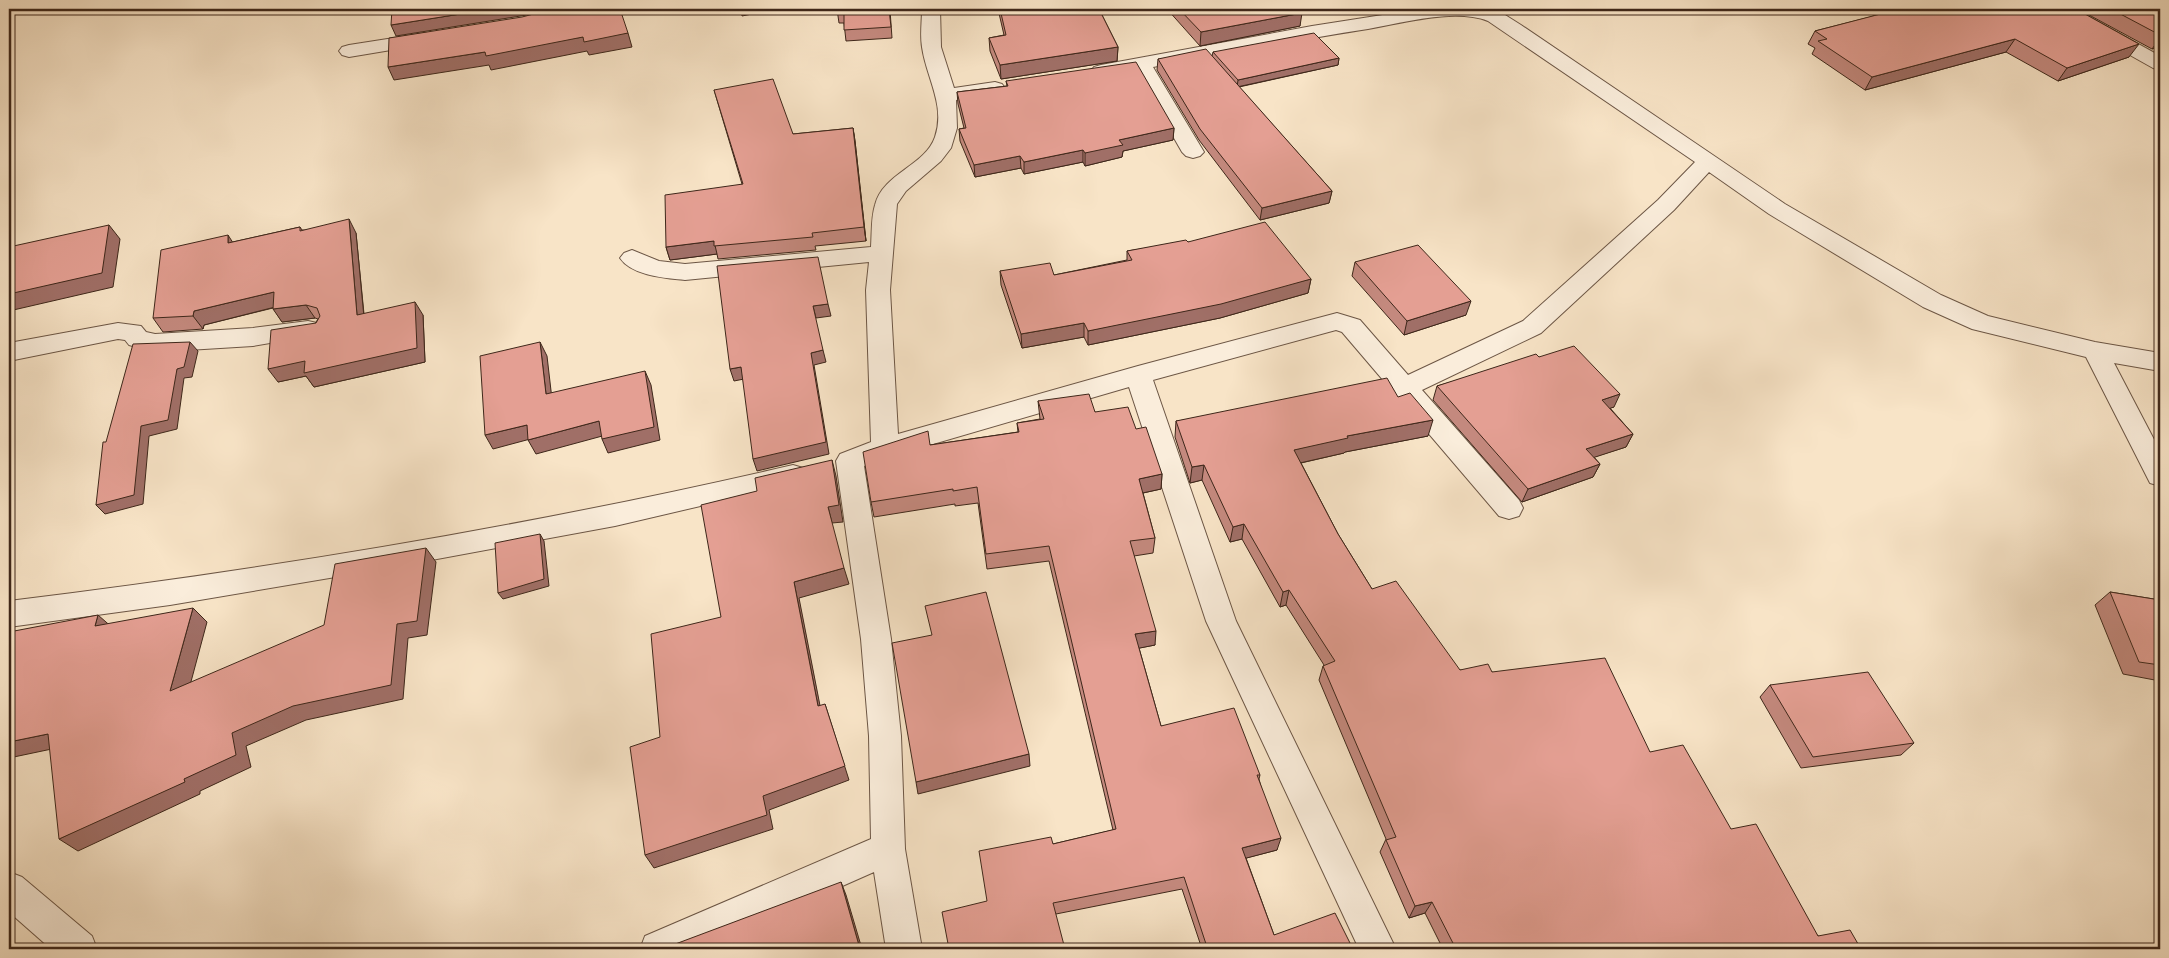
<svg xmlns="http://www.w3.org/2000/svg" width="2169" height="958" viewBox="0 0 2169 958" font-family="'IM FELL Great Primer',serif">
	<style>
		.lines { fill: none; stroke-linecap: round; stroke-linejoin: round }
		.minor-casing { stroke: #6c5645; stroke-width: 2 }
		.minor { fill: #faeddb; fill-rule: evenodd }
		.wall { fill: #c4897e; stroke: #3e271a }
		.shaded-wall { fill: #a06f67; stroke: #3e271a }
		.building { fill: #e49f93; stroke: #3e271a }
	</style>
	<rect width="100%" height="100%" fill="#f8e4c7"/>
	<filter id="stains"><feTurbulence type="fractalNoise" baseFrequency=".004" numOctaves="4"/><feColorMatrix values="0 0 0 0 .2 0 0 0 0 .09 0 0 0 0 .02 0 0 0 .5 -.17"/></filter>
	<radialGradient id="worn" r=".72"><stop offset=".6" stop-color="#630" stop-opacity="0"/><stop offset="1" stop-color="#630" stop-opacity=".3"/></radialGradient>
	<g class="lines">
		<defs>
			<g id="minor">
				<path d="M922,9H940L941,47L954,88L995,82L1002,84L1005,88L1002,92L956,100L957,128L951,148L941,161L906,191L897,204L890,290L898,434L1138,366L1337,313L1360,320L1408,375L1523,321L1658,200L1695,162L1488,21C1454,8 1404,23 1368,29C1296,40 1225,54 1153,67L1204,152L1200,156L1193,158L1186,156L1182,152L1135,70L1101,77L1094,75L1091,71L1094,67L1101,65L1312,26L1421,9H1490L1502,13L1521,25L1785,204L1941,295L1988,316L2095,342L2160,353V371L2114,363L2160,451V486L2150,483L2086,357L1972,329L1923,307L1769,214L1709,172L1674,210L1541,333L1422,390L1519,500L1523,508L1519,516L1509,519L1499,516L1342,332L1336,330L1153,380L1236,621L1396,949H1359L1206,621L1129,387L892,456L864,466L891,639L901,736L905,849L922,949H886L874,872L700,949H640L645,936L871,839L869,736L861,639L836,461L840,454L871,442L866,290L869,262L685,280C666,278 632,276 620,258L624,253L632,250L659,261L685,264L871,247C872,233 871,218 875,205C883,173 925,166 935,137C946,105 926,77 922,47C920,35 922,21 922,9Z"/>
				<polygon points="2053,9 2075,9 2160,56 2160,70 2153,68 2055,13"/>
				<polygon points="426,33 433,35 436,39 433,43 349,57 342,55 339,51 342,47 349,45"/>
				<polygon points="308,321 317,323 320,329 317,335 253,346 155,352 129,345 125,340 118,339 9,361 9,343 118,323 141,326 146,332 155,334 253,328"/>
				<path d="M793,465L803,468L807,475L803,482L615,526L383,569L170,605L9,627V601C272,569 535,525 793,465Z"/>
				<polygon points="9,872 22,877 92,936 97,949 51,949 9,912"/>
			</g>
		</defs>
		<!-- minor casing -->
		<use href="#minor" class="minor-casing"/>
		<!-- minor -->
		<use href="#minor" class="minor"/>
	</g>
	<!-- wall -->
	<g class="wall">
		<polygon points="837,9 901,9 901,10 890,10 892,38 846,41 844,23 839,23"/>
		<polygon points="998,9 1099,9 1118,47 1117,61 1001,79 990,51 989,38 1004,35"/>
		<polygon points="1167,9 1298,9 1300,26 1200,46"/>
		<polygon points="1866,9 2076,9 2129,57 2058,81 2006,52 1865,90 1812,54 1815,48 1808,44 1815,31 1874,16"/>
		<polygon points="2078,9 2160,9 2160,49 2157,47 2152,49"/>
		<polygon points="1213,52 1339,58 1338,65 1239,87 1332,191 1329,203 1260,220 1199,140 1157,70 1158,59 1212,56"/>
		<polygon points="1006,81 1174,128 1173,140 1123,151 1122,157 1085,166 1083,162 1024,174 1021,168 975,177 960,141 959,129 964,128 958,104 957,92 1007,86"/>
		<polygon points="714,90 793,134 853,128 855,141 866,241 815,246 816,250 718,259 717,254 670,260 666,247 742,184"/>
		<polygon points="300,227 302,230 356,233 364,314 423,315 425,362 314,387 306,376 278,382 318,319 315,318 282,322 273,308 204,325 203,329 163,332 153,318 233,242"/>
		<polygon points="1188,242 1311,279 1308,293 1220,318 1088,345 1084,337 1022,348 1001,285 1000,271 1054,275 1127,260 1127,251"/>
		<polygon points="1355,262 1466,315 1404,335 1352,276"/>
		<polygon points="1539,357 1614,407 1610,408 1633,434 1626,447 1594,457 1600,464 1593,477 1522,502 1433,400 1437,386"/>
		<polygon points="1398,397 1428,436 1345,452 1344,453 1301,463 1338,534 1372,589 1460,670 1492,672 1650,752 1731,829 1818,936 1861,949 1443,949 1425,913 1409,918 1380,852 1386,839 1319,680 1323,666 1324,665 1286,605 1280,607 1242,539 1230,542 1202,480 1190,483 1175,437 1176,421"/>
		<polygon points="1038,401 1095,412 1136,429 1162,474 1161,489 1143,493 1155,538 1153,553 1134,556 1155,645 1139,648 1161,726 1260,775 1259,779 1277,850 1246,858 1274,935 1353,949 1202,949 1182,889 1056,914 987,901 1053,844 1113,830 1049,561 987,569 978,503 955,506 955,504 874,517 871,502 930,445 1018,432 1017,423 1040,419"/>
		<polygon points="2110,592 2160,600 2160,681 2123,674 2095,605"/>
		<polygon points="1770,685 1914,743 1901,755 1801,768 1760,697"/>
	</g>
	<!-- shaded-wall -->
	<g class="shaded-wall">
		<polygon points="492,9 532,9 533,14 396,36 391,25"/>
		<polygon points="741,9 777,9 742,16"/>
		<polygon points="1302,13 1300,26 1200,46 1201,32"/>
		<polygon points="628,33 632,47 589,55 587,51 491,70 489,65 394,80 388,67 583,37"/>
		<polygon points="2160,38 2160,44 2157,47 2152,49"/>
		<polygon points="2015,39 2006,52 1865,90 1872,77"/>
		<polygon points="2139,44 2129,57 2058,81 2067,68"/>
		<polygon points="1118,47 1117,61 1001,79 1000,65"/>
		<polygon points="1339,58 1338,65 1237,87 1238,80"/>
		<polygon points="853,128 855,141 866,241 864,227"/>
		<polygon points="1174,128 1173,140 1123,151 1122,157 1085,166 1085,153 1119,140"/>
		<polygon points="1083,150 1083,162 1024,174 1024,162"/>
		<polygon points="1020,156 1021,168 975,177 974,165"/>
		<polygon points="1332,191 1329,203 1260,220 1262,208"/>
		<polygon points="349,219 356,233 365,328 357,315"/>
		<polygon points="109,225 120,239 113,287 9,311 9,294"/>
		<polygon points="228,235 237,249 228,243"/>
		<polygon points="714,241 717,254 670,260 666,247"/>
		<polygon points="1311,279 1308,293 1220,318 1088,345 1088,331"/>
		<polygon points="274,292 283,305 204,325 203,329 193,316 194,311"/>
		<polygon points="1471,301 1466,315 1404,335 1407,321"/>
		<polygon points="415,302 423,315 425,362 314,387 306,376 278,382 268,369"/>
		<polygon points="828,304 831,316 816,318 813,306"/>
		<polygon points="306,305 315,318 282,322 273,309"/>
		<polygon points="1084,323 1084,337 1022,348 1021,334"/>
		<polygon points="190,342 198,351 192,377 184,378 177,429 149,436 143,504 105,514 96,505 141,426 177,369"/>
		<polygon points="540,342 547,356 553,408 546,394"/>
		<polygon points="823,350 826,362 814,365 829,454 757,471 753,459 811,353"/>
		<polygon points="741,367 744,379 734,381 730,369"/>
		<polygon points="645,371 651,385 660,440 608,453 602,439"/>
		<polygon points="1620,394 1614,407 1596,413 1602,400"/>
		<polygon points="1433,420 1428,436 1345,452 1344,453 1291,465 1294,450 1347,436"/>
		<polygon points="599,421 606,435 536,454 528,440"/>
		<polygon points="527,425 534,438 493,449 485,435"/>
		<polygon points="1633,434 1626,447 1580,462 1586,449"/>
		<polygon points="832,460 836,476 843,522 832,523 828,507"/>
		<polygon points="1600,464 1593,477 1522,502 1528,489"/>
		<polygon points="1204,465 1202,480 1190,483 1192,467"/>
		<polygon points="1162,474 1161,489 1138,494 1139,479"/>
		<polygon points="1244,524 1242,539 1230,542 1233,527"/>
		<polygon points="540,534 544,541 549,586 503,599 498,593"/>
		<polygon points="426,548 436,562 427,635 408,638 403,699 306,720 246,746 251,767 200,791 200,794 78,851 59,839 184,779 232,733 397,624"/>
		<polygon points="844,568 849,584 799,598 823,721 818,706 794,582"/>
		<polygon points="1289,590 1286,605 1280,607 1283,592"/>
		<polygon points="193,608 207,622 185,704 170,691"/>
		<polygon points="98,615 114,629 95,626"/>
		<polygon points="1156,631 1155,645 1135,649 1135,634"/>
		<polygon points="825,704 849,780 769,810 773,829 654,868 645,855 763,796"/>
		<polygon points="48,734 66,746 9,758 9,742"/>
		<polygon points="1029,754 1030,766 918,794 916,782"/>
		<polygon points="1281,838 1277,850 1239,860 1242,848"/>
		<polygon points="841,882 846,895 862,949 860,949"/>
		<polygon points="1432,902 1425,913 1409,918 1415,906"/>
	</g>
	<!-- building -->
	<g class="building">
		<polygon points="392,9 492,9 391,25"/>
		<polygon points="550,9 620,9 628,33 584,42 583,37 486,56 485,52 388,67 389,38 522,17 549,10"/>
		<polygon points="837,9 889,9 891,27 844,30 844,12 837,12"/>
		<polygon points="1000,9 1099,9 1118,47 1000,65 989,38 1006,35"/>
		<polygon points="1179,9 1298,9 1302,13 1201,32"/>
		<polygon points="1889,9 2076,9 2139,44 2067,68 2015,39 1872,77 1818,41 1827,39 1815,31 1892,11"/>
		<polygon points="2111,9 2160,9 2160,35"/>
		<polygon points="1314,33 1339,58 1238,80 1213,52"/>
		<polygon points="1206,49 1332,191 1262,208 1200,129 1158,59"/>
		<polygon points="1136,62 1174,128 1119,140 1123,145 1085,153 1083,150 1024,162 1020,156 974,165 959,129 966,128 957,92 1008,86 1006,81"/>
		<polygon points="773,79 793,134 853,128 864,227 812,233 813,237 714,246 714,241 666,247 665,195 743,184 714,90"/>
		<polygon points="349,219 357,315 415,302 417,348 304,373 305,361 268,369 271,330 316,323 320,316 317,308 306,305 273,309 274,292 194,311 193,316 153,318 161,250 228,235 228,243 300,227 300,231"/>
		<polygon points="1265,222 1311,279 1221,304 1088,331 1084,323 1021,334 1000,271 1050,263 1054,275 1132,260 1127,251 1186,240 1188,242"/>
		<polygon points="109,225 102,273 9,294 9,247"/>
		<polygon points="1418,245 1471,301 1407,321 1355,262"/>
		<polygon points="818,257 828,304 813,306 823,350 811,353 826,442 753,459 741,367 730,369 717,266"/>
		<polygon points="190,342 184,367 177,369 168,420 141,426 134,495 96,505 103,442 106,442 133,344"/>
		<polygon points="540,342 546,394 645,371 654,427 602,439 599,421 528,440 527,425 485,435 480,356"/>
		<polygon points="1574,346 1620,394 1602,400 1633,434 1586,449 1600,464 1528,489 1437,386 1536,354 1539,357"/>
		<polygon points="1387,378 1398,397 1410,393 1433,420 1347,436 1348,438 1294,450 1338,534 1372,589 1396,581 1460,670 1488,664 1492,672 1605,658 1650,752 1683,745 1731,829 1756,824 1818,936 1850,930 1861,949 1456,949 1432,902 1415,906 1386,840 1396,837 1323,666 1335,661 1289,590 1283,592 1244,524 1233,527 1204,465 1192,467 1176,421"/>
		<polygon points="1089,394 1095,412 1128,407 1136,429 1146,427 1162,474 1139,479 1155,538 1130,541 1156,631 1135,634 1161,726 1234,708 1260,775 1257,775 1281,838 1242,848 1274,935 1335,913 1353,949 1208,949 1205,941 1184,877 1053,903 1065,949 949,949 942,912 987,901 979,851 1051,837 1053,844 1116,829 1049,546 986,554 977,487 953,491 953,489 871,502 863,452 928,431 930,445 1019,432 1017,423 1044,419 1038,401"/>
		<polygon points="832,460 839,505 828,507 844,568 794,582 818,706 825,704 845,766 763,796 767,815 645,855 630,747 660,737 651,634 721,617 701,505 757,491 755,478"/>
		<polygon points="540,534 544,579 498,593 495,543"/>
		<polygon points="426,548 417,621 397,624 391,685 293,706 232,733 236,755 184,779 185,782 59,839 48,734 9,742 9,632 98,615 95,626 193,608 170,691 324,625 335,564"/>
		<polygon points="986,592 1029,754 916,782 892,643 932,635 925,606"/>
		<polygon points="2110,592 2160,600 2160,665 2139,662"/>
		<polygon points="1868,672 1914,743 1813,757 1770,685"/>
		<polygon points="841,882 860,949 662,949"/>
	</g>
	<!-- margin -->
	<rect width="2169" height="958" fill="none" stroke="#f8e4c7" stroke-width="30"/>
	<rect x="10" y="10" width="2149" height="938" fill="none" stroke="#3e271a" stroke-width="2.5"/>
	<rect x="15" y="15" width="2139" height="928" fill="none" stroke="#3e271a"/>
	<rect width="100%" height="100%" filter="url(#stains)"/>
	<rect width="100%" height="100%" fill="url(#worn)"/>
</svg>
